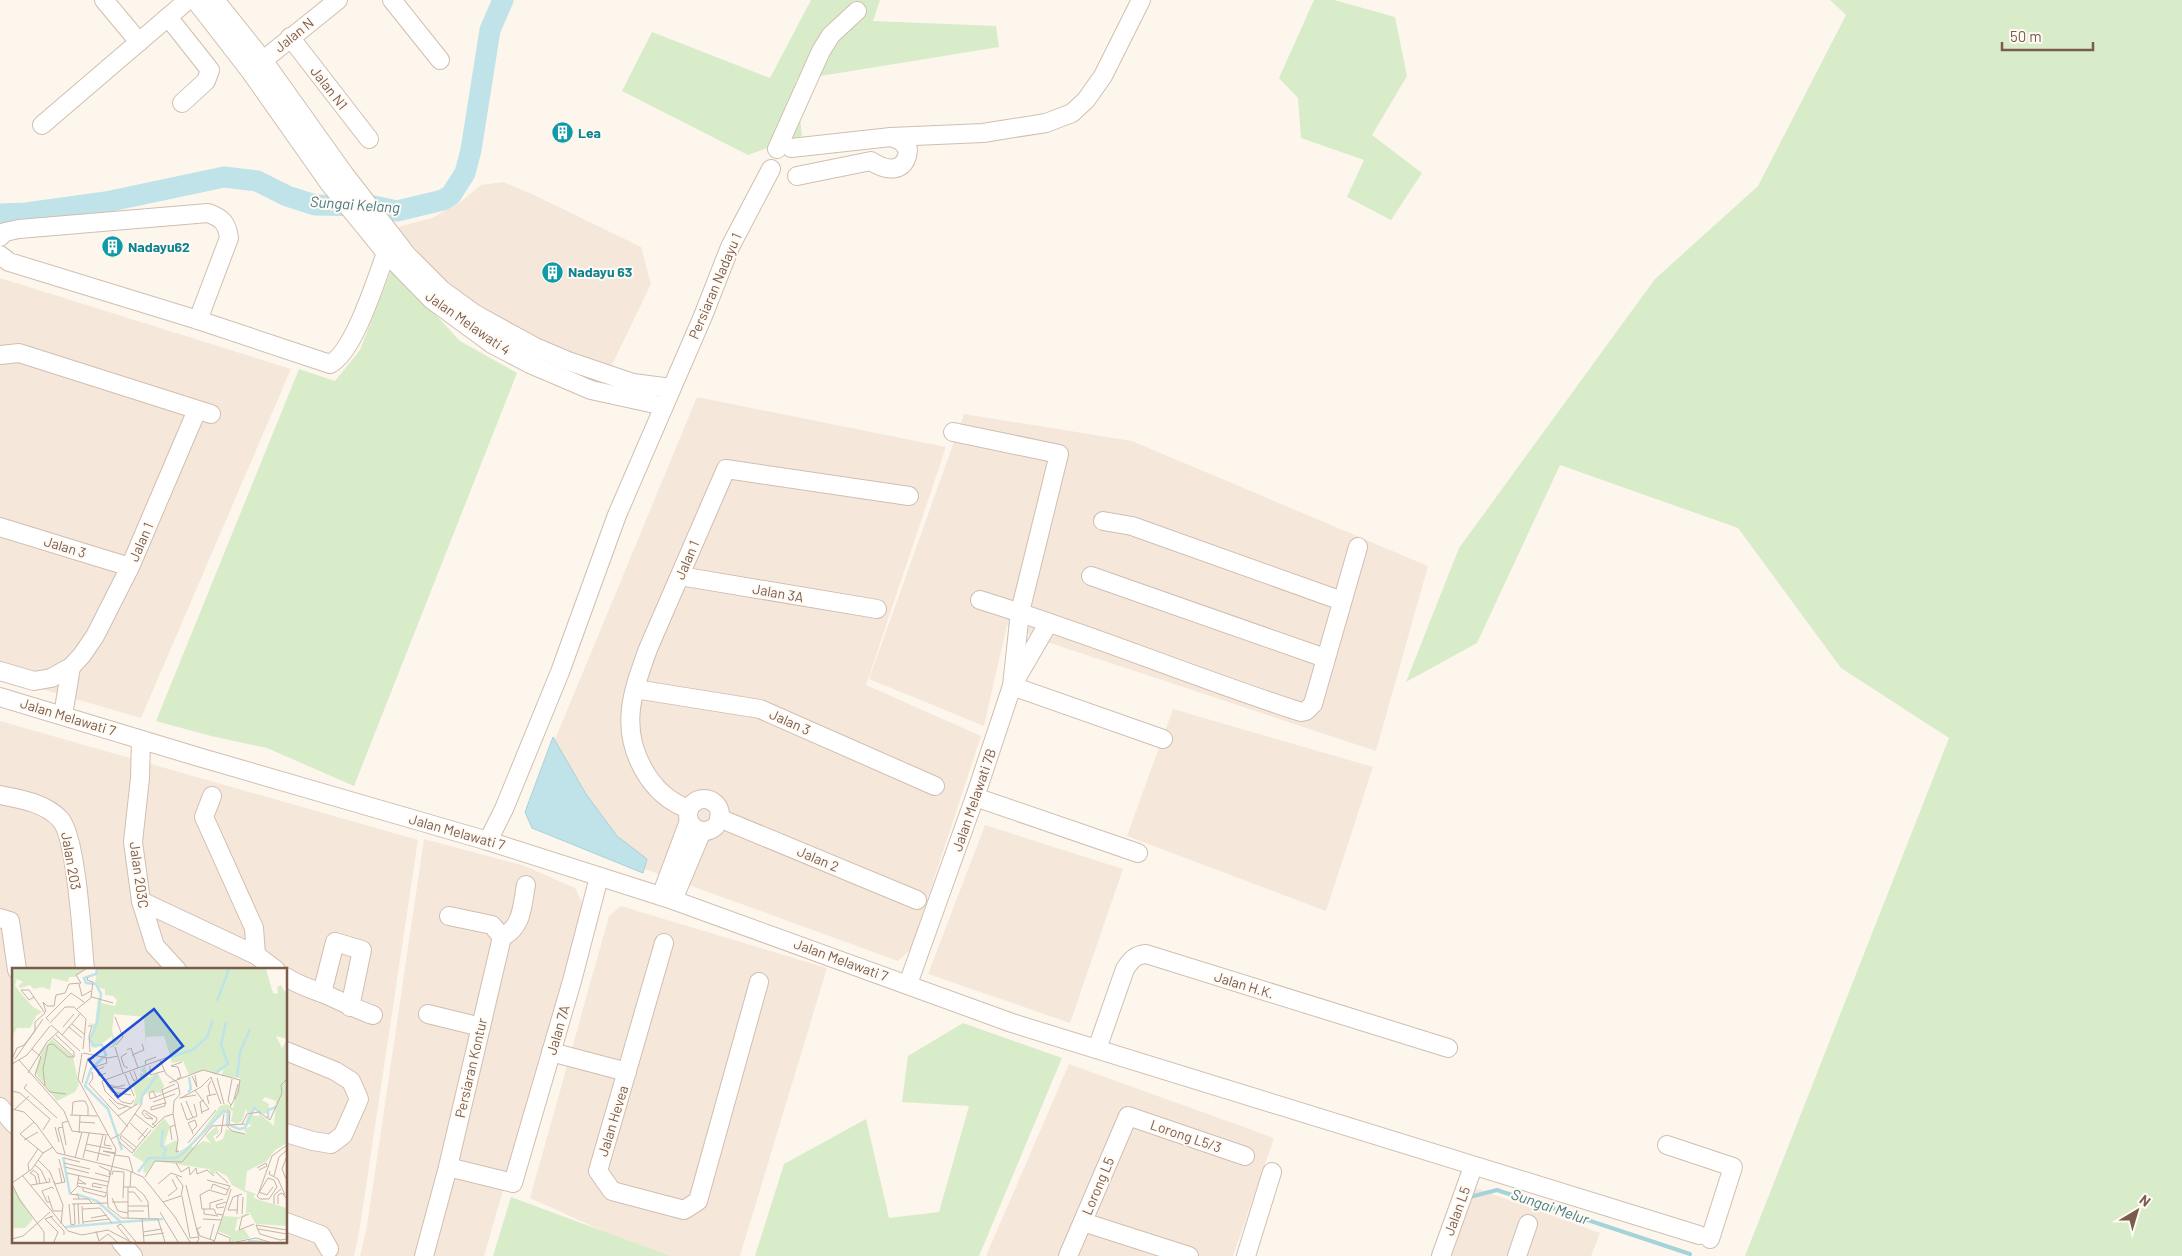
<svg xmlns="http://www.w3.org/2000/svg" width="2182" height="1256" viewBox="0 0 2182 1256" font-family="Barlow,sans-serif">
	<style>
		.residential { fill: #f5e8da; fill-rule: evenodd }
		.green { fill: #d8ecc9 }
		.water { fill: #bfe3e8; stroke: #a5d3da }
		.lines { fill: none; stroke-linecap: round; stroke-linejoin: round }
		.stream { stroke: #a5d3da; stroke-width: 4 }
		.river { stroke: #bfe3e8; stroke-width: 21 }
		.minor-casing { stroke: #d1beb0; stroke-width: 20 }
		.minor { stroke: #fff; stroke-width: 18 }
		.labels { text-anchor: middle; stroke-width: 4; stroke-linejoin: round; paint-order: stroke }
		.street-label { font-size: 14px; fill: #7a5c4d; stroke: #fffaf3 }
		.culture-label { font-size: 14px; font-weight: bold; fill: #0d838f; stroke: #fffaf3; text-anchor: start }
		.water-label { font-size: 15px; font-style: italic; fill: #437c86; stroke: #fffaf3 }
		.inset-river { fill: none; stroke: #bfe3e8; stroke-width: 2.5 }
		.inset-road { fill: none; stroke: #c5b3a7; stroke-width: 1 }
		.view { fill: #1d4ed8; fill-opacity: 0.15; stroke: #1d4ed8; stroke-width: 2.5 }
		.inset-edge { fill: none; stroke: #7a5c4d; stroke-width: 2.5 }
	</style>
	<rect width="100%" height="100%" fill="#fdf6ec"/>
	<!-- residential -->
	<g class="residential">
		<polygon points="503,182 534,195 641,247 651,284 610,369 544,344 481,308 431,268 398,227 432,218 459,203 481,185"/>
		<polygon points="0,278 291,369 141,718 0,677"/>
		<polygon points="697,397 946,447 866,685 981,736 911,949 898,961 532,828 525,812"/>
		<polygon points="964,414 1132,441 1428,566 1376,751 1050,643 1007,625 984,726 869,679"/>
		<polygon points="1173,709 1373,767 1326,911 1127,836"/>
		<path d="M0,721L418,840L359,1233L354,1256H0ZM14,970H286V1242H14Z"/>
		<polygon points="985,825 1123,869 1070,1023 928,974"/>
		<polygon points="424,839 525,866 575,888 585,908 484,1256 360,1256 367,1226"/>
		<polygon points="621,906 827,968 740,1256 658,1256 530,1198 609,916"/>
		<polygon points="1069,1064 1274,1138 1233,1256 986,1256"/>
		<polygon points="1473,1187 1600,1233 1591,1256 1448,1256"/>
	</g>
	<!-- green -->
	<g class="green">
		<polygon points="811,0 880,0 873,21 996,26 999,47 796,80 802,136 748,155 622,91 652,32 770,78"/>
		<polygon points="1314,0 1334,0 1395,17 1407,76 1372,135 1422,173 1391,220 1347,197 1364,160 1301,138 1298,98 1279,78"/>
		<polygon points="1830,0 2182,0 2182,1256 1745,1256 1949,738 1841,668 1738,528 1560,465 1477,643 1406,682 1459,548 1655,279 1758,186 1846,15"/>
		<polygon points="392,268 460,341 517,373 354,786 267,748 211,736 156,721 299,369 335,381 360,350"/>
		<polygon points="963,1023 1062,1058 979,1256 755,1256 784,1164 866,1119 889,1218 939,1212 969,1106 902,1102 908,1056"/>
		<polygon points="511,1197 670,1256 493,1256"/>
	</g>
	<!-- water -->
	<polygon class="water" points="553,737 586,794 617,836 647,859 643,873 532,828 525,812"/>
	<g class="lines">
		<!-- stream -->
		<polyline class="stream" points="1470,1198 1470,1197 1497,1190 1690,1254"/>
		<!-- river -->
		<polyline class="river" points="0,214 26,213 106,202 224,177 257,181 287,196 315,205 374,206 397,211 443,200 451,195 465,173 471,150 490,30 503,0"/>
		<defs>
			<g id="minor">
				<polyline points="104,0 139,42"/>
				<polyline points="195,0 250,71 329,183 386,253 432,300 492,344 530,364 591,390 664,406"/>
				<polyline points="215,0 263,60 345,175 407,255 442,290 475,314 535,347 568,361 633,383 671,388"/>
				<polyline points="392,0 440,60"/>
				<polyline points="168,17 210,70 206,81 182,103"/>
				<polyline points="290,37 369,139"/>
				<polyline points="256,66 338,0"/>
				<polyline points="42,125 188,0"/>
				<polyline points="791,148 891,137 983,133 1046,123 1072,113 1086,100 1103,76 1141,0"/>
				<polyline points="777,149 821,51 831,35 857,11"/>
				<path d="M797,176L871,161C887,172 907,173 908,149L901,141L891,137"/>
				<path d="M0,237L5,232L19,229L208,213C222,218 227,223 229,238L198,320"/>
				<path d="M0,255L9,262L198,320L330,364C354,352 376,280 386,253"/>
				<polyline points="0,355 19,353 211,414"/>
				<polyline points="1103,521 1132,526 1342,601"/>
				<polyline points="0,527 130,567"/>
				<polyline points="680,576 877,609"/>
				<polyline points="1091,576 1325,658"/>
				<path d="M980,600C1088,633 1193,677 1301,712L1306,711L1313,704L1358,547"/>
				<polyline points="0,671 34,681 51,678 71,667 82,655 95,636 130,567 197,410"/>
				<polyline points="1016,679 1048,624"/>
				<polyline points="1012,686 1163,739"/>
				<polyline points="635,689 760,709 935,786"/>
				<polyline points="0,697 202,758 488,841 673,900 1012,1023 1699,1235"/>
				<polyline points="63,715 71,667"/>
				<polyline points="141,740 140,778 133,842 141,901 155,946 177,970"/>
				<path d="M0,795C21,799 45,803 60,819C77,837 82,940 85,970"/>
				<polyline points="212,796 204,817 254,928 256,955"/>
				<polyline points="975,797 1138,853"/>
				<circle cx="704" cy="815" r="16"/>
				<path d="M689,809C650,796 626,750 631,709C633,689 641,669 648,649L726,469L909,496"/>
				<polyline points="719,818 917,900"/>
				<polyline points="488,841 504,809 560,672 617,515 703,316 730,247 771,169"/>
				<polyline points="661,896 689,821"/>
				<polyline points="673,900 702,831"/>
				<polyline points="141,901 256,955 276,970"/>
				<polyline points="449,916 492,925 502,937"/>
				<polyline points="0,918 10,921 17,970"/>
				<path d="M502,937C523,927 522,905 526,885"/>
				<polyline points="664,943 598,1171 612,1191 684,1210 698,1201 759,982"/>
				<path d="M286,977C298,985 309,988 322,993C339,1000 355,1009 373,1015"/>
				<polyline points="908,984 975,797 1012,686 1020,612 1059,454 953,432"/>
				<polyline points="322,993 335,942 362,950 350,1007"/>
				<polyline points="428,1014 481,1027"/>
				<path d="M1097,1049L1125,969C1131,960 1135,955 1146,954L1448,1048"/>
				<polyline points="286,1051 335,1071 351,1081 359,1099 343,1135 331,1144 313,1141 286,1133"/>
				<polyline points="551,1052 627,1072"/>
				<polyline points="0,1107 14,1124"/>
				<polyline points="1667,1145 1733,1167 1710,1239"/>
				<polyline points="448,1167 513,1183 572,981 599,877"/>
				<polyline points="286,1222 321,1235 329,1249"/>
				<polyline points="1083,1222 1189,1256"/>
				<polyline points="121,1242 133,1256"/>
				<polyline points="424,1256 448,1167 502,937"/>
				<polyline points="1068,1256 1128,1116 1245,1156"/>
				<polyline points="1246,1256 1272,1172"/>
				<polyline points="1441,1256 1473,1167"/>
				<polyline points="1517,1256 1528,1224"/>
			</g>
		</defs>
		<!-- minor casing -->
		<use href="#minor" class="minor-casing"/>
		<!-- minor -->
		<use href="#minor" class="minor"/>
	</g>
	<!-- icons -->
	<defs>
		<symbol id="building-disc" viewBox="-11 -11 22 22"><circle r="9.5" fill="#0f9aa8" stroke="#fffaf3"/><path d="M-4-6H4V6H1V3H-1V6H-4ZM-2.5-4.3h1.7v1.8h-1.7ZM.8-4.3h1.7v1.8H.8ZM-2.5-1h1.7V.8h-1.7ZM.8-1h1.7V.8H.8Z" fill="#fff"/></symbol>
	</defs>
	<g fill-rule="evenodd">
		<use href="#building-disc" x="550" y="120" width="25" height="25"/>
		<use href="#building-disc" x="100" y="234" width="25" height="25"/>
		<use href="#building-disc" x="540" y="260" width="25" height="25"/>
	</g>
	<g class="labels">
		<!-- street labels -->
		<g class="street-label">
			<text transform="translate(294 35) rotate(-39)" y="5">Jalan N</text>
			<text transform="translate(329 88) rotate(52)" y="5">Jalan N1</text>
			<text transform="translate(715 286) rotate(-67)" y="5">Persiaran Nadayu 1</text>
			<text transform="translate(468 323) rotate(35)" y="5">Jalan Melawati 4</text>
			<text transform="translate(141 542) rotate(-67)" y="5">Jalan 1</text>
			<text transform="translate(65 547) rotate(17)" y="5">Jalan 3</text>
			<text transform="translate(687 560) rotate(-67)" y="5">Jalan 1</text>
			<text transform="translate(778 593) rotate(10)" y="5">Jalan 3A</text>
			<text transform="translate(68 717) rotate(17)" y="5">Jalan Melawati 7</text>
			<text transform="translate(790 722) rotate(24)" y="5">Jalan 3</text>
			<text transform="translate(974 800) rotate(-71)" y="5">Jalan Melawati 7B</text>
			<text transform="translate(457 832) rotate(16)" y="5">Jalan Melawati 7</text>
			<text transform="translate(818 859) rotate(23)" y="5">Jalan 2</text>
			<text transform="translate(71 861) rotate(80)" y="5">Jalan 203</text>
			<text transform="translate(139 875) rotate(82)" y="5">Jalan 203C</text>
			<text transform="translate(841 960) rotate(20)" y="5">Jalan Melawati 7</text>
			<text transform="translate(1244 985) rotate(17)" y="5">Jalan H.K.</text>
			<text transform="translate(558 1030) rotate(-74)" y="5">Jalan 7A</text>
			<text transform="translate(471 1068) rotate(-77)" y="5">Persiaran Kontur</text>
			<text transform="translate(613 1121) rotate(-73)" y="5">Jalan Hevea</text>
			<text transform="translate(1186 1136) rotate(19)" y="5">Lorong L5/3</text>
			<text transform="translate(1098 1186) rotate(-67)" y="5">Lorong L5</text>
			<text transform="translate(1457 1211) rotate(-70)" y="5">Jalan L5</text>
		</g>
		<!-- culture labels -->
		<g class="culture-label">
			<text x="578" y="138">Lea</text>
			<text x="128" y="252">Nadayu62</text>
			<text x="568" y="277">Nadayu 63</text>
		</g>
		<!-- water labels -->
		<g class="water-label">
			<text transform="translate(355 205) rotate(4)" y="5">Sungai Kelang</text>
			<text transform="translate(1550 1207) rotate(19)" y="5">Sungai Melur</text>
		</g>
	</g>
	<!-- overview -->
	<g transform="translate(12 968)">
		<rect width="275" height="275" fill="#fdf6ec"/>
		<path d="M0,1H73L63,9H57L56,14L40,10L38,22L30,19L22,21L18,17L9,20L6,18L11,14L5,11L3,17L7,23L20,38L30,44L24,48L18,60H5L0,68ZM86,1H254L261,25L266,26L265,19L269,17L275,27V71L264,68L270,80L275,72V175L263,182L255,193L235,203L233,222L244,226L241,229L247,232L275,240V258L244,256L237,244L225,252L223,263L232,261L238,270L220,274L218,268L206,263L211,248L227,249L234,245L235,225L220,217L215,208L205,203L201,207L197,201L143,193L134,205L131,204L133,195L120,187L152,150L158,158L152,178L165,172L166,184L179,177L181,180L191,173L199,175L193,168L205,158L207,165L201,168L204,174L211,171L214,161L235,166L232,162L240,157L233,155L236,147L247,148V145L262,158L264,133L253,129L250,132L257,136L256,145L250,146L245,140L236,146L234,141L230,153L225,156L219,153L221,143L214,142L215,146L211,144L192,165H189L208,138L214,136L221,140L228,110L209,108L212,101L204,107L193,102L177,107L171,93L160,95L152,68L134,69V79L132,49L102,46L100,63L103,72L107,70L102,79L97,80L101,76L100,68L84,80L79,79L81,58L76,55L83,56L86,30L89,35L103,38L105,32L101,28L93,27V21L88,20L83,14ZM40,71L61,89L67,117L63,124L45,133L23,104L30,82ZM133,98L136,110L146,105L152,118L150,125L137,124L132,127L129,136L121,138L124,128L120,115L128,112V105L133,106L128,102ZM0,217L21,251L13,260H0Z" fill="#d8ecc9"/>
		<path class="inset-river" d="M85,1L84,6L72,10L74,15L84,16L89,26L85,55L78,71L81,77H90L94,87L79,101L73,118L96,141L110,182M205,33L217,1M158,89L181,82L195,69L201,52M204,104L216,96L209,77L214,54M225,109L228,84L238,61M176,124L179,121L177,109M129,137L130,128L145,107M256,150V142L264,139M151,161L149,177L154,182L151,188M51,189L58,226M126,204L137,190H164L170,186L212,143L216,145L215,156L227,161L233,160L242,140L249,145M64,226L85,233L109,254L151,251M53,259L110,254M236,273L251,274"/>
		<path class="inset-road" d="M76,9L75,12L81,14L79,29M67,16L70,28L79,23M9,22L17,32L22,29M59,25L72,34M65,41L80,29L101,35M34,44L31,34L35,38H42L44,27L53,25L57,16L69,15L64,7L74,1M103,49L111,69L104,77M37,53L34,50L59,25M38,55L53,39H62L74,51L71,81M60,56L72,66M39,57L68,83M76,58H80L77,68L78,84M51,59L62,46M57,59L70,70M44,67L62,84V89M50,67L69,45M41,70L62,89M103,79L111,105M20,81L29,89L23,107L38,124L54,126M115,82L119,80L126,100M70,85L66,111L104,181L95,221L96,239L110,250L146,251L153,274M71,85L96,90L106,88M115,85L109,89L112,98L116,100M120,87L132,82L130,76M0,91L5,80L12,77L23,63V54L33,45L17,22H9M3,91L31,51M7,92L52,143L60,163L96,167M148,92L154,106L166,115L168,126L162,133L161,146L166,172L164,184L167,183M0,96L15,87L38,58M134,97L133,93L144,89M138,98V107L152,103M83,99L95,95L94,90M92,99L85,102L87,108L94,105M80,104L81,110L77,116L116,159M118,104L122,113L125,111L122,103M16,105L35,74L47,63M113,106L122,128M180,108L185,119L183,107M205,110L212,136M165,111L169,109L166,99L159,98L170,94M70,115L76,90H82M157,115L191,102L228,112L226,125L218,139M15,116L12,120L45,150M94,116L100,124L119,127M94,116L105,119L113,117M33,118L31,101L36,77L41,76L56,89H62M97,119L115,121M183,122L197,141L190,144M0,123L8,125L38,151L31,162M151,126L166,120M102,127L110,134L119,136L122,132M198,127L196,118L199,113M144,129L141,123L137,125L138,131L144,129L151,126M167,130L184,127M169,130L189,119L199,109L209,136M97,131L107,141L116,138M222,131L226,116M174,133L181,150M141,134L163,126M153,135V138L139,142V139ZM169,135L175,152L185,148L182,136M154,136L150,122L163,116M197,136L195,128L204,126M219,137L216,133L220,111M120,140L105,135L93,123L90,113L156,89M0,141L12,144L24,156L45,185L115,202L131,209L163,249L178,274M3,141L17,128M215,142L218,144L217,156M133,145L141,151L134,150L130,145L132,142L145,150L144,154L140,156L144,158M123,146L141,160L152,149L161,146M190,146L188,134L192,132M58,147L85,148M60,147L61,134L67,133H73L76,139V148M106,148L125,136M22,154L8,166L31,185M68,154L83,155M118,155L133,169M230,156L235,146L247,144L258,152L270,125L269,117L275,111M214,157L220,163L233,166M43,159L47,174M51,159L46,160L53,186M180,163L185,158L183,152L176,155L180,163L181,166M67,165L68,148M109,167L125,180M94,168L92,177L99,178M109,168L108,170L123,183M204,170L209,165L212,146M99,171L109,166L129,137M12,172L26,164M126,172L136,160M160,172L158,159L163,157M107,174L120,185L139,162M176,175L204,142M74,176L100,181M54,177L50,155L56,153M73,182L98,188M103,186L91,183L104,185M103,187L117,189L121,204M275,188L270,201L275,213M52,190L68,194M63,190L70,164M71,190L77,165M26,192L38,204L51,237L49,256M85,193L91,167M52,195L78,201M164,195L169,204L177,199L178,207L184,200L185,206L195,202L202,208M23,197L29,202L35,215M87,198L98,203L97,207M53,199L77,205M47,200L50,215M245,200L254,195L255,198L247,202M21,202L26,206L28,216M22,202L18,205L23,208L25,216M17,203L16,196L26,181M258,203L257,206L266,211L273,227M204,204L216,215M55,205L97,214M83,205L98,209M10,207L56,263L70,267L96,262L119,274M67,207L65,218L95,225M100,207L101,203L112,204L111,230M262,208L267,189L275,182M133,209L143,193L170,194L200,158L233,156M256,210L262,212L265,219L257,231H248L245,228ZM195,212L218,218L216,222L201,216L199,221M42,213L43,216L53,214L47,191M0,215L20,201L31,185L41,179M65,215L74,216L66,211M0,216L7,231L32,264V274M146,216L159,205L170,209M19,217L38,214L37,210M174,217L187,271L185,274M66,218L58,226L66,227L67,231M111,219H123L132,227L136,234L137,250M116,219V250M118,219L119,204M261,219L255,227L247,224L260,188L275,177M71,220V223L93,229L94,226M90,220L80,218L81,215L95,218M116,224H122L130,234M36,228L41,243H50M156,228L165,221L160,211M170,228L178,270L187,269M100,230L106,243L116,245M61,231H76L81,236M38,234H35L30,223L40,219L42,221M100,234H116M151,234L169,228L171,218L164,208M57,236L59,257L63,256L62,236M60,236L95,235M66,236L67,256M262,236V227L269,221M266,236V227L270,225L275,231M70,238L71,256M116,238H137M212,239L205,240L204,237L214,234M71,241L88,240L100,255M192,241V246L206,248M198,241V235L211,231M226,242H216L221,229L230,226M116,243H132M148,244L166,274M225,246L226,227M230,246L231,229M211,247L204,246L202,241H190L188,227L197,222L214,227L216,222M211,247L219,221M38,248L52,263V267M41,248L33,251L46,264L42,274M79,250L95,247M130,250L132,274M191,251L209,252M71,254L98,251M244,257L248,266L268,272L275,271M244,257L275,262M105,258L109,256L124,274M105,258L117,272M189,259L185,261L188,268L203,273M246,261L275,266M227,262L230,249L237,246M227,262L242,256M84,263L87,273L96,266L105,274M131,264L150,261M206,265L218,270V274M131,268L152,265M0,271L11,268L38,244M198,271L202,256M202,274L211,247M224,274L244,270L257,274"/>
		<path class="view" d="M142,41L171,78L106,129L77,92Z"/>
		<rect width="275" height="275" class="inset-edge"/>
	</g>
	<!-- north arrow -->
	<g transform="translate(2137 1211) rotate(38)" stroke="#fffaf3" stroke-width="4" paint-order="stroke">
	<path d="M0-4L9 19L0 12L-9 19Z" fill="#7a5c4d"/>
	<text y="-8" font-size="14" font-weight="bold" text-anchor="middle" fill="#7a5c4d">N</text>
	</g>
	<!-- scale -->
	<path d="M2002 42v8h91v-8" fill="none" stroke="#7a5c4d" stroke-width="2.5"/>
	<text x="2010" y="42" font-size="15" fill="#7a5c4d" stroke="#fffaf3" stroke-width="4" paint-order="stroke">50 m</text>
</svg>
